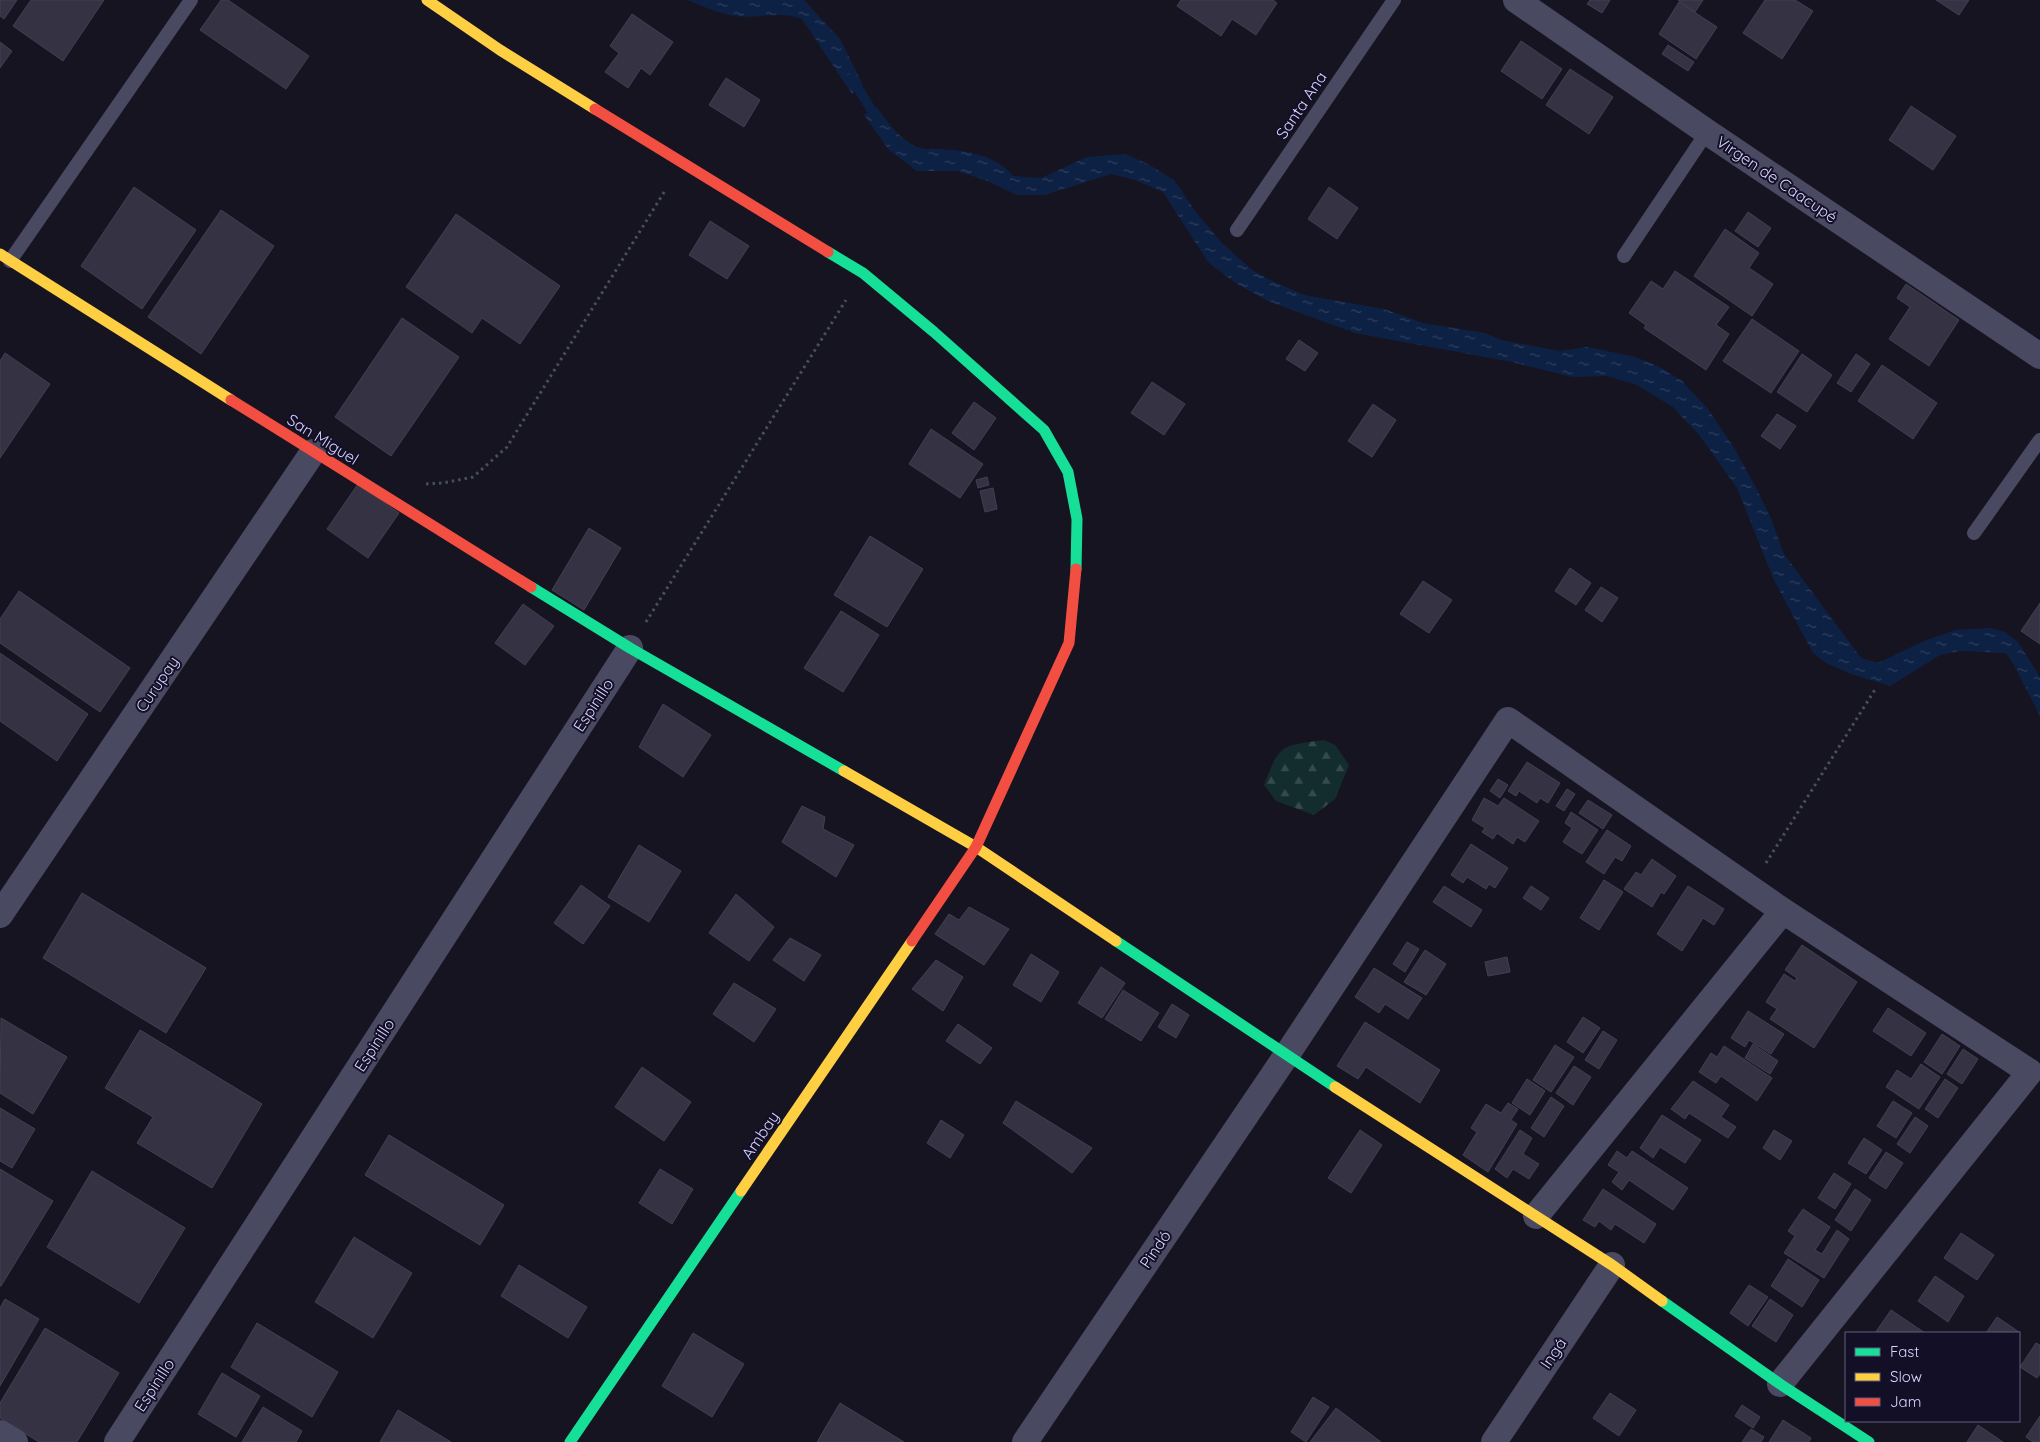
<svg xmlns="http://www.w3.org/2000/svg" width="2040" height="1442" viewBox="0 0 2040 1442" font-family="Quicksand,sans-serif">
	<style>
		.forest { fill: url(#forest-firs) }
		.water { fill: url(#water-ripples) }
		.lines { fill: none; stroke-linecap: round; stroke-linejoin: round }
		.stream { stroke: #0d2144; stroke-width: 10 }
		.building { fill: #343243; stroke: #433f54 }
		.path { stroke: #44505f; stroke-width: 3; stroke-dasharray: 2.5 4; stroke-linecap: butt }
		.lane { stroke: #4a4962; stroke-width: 14 }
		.street { stroke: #4a4962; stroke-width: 26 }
		.fast { stroke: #16e098; stroke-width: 11 }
		.slow { stroke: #ffcf43; stroke-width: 11 }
		.jam { stroke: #f24e42; stroke-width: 11 }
		.labels { text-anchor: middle; stroke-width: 4; stroke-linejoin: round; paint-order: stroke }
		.street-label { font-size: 16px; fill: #d9d4ff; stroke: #130f26 }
	</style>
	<defs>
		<pattern id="forest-firs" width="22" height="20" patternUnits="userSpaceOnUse" patternTransform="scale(1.25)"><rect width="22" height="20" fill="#132c2d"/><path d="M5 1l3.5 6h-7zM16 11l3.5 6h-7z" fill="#354a4c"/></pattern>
		<pattern id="water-ripples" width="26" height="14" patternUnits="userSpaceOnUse" patternTransform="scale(1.25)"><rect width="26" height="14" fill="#0d2144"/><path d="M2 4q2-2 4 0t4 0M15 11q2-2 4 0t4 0" fill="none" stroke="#304060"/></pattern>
	</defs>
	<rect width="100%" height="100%" fill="#161421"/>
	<!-- forest -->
	<path class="forest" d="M1324,740L1335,745L1349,765L1335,799L1314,815L1276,801L1264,785C1280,744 1280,746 1324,740Z"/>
	<!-- water -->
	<g class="water">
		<path d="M687,0H804L840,39L862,83L852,94L802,19C781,10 758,19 736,16C719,14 703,6 687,0Z"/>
		<path d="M877,107C887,122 902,143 921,148C927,150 934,148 940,149C967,151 995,154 1013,176L1041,178L1087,157L1125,154L1148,164L1175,181L1195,211L1223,244L1251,269L1268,279L1304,295L1384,309L1423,323L1485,333L1501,340L1559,351L1588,347L1635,357L1658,366L1682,381L1708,409L1734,448L1754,484L1770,516L1784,554L1861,658L1878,663L1924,641L1956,630L1990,628L2005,632L2018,642L2040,677V716L2014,665L2006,653L1960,651L1940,655L1890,686L1851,674L1826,663L1813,653L1774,580L1737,488L1700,436L1673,407L1637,385L1607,376L1572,377L1512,362L1355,333L1268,301L1237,284L1208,262L1163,192L1135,180L1111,174L1045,195H1017L985,180L957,171H917L889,150L864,115Z"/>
	</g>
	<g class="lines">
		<!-- stream -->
		<polyline class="stream" points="852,78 878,121"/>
	</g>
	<!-- building -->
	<g class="building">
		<polygon points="0,0 17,0 4,19 0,16"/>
		<polygon points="31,0 104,0 63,61 13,26"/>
		<polygon points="221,0 228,0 309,56 286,89 200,30"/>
		<polygon points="1181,0 1273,0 1277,3 1256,35 1232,19 1221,36 1177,6"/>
		<polygon points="1590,0 1610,0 1602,13 1587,4"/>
		<polygon points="1678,0 1703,0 1695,12"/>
		<polygon points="1765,0 1795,0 1813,11 1782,59 1743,33"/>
		<polygon points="1936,0 1969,0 1959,15"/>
		<polygon points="1679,2 1717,27 1696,59 1659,34"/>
		<polygon points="632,14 673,42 650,75 641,68 628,88 605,72 619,53 610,46"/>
		<polygon points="1521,41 1562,69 1542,99 1501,71"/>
		<polygon points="0,42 12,51 0,68"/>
		<polygon points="1668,45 1694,62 1688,71 1662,54"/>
		<polygon points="1570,69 1613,97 1589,134 1546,105"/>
		<polygon points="726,78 760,100 744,127 709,105"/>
		<polygon points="1911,106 1956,136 1933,170 1889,140"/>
		<polygon points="134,187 196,230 142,309 81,266"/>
		<polygon points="1329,187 1358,208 1337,239 1308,219"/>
		<polygon points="221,210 274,246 201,354 148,317"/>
		<polygon points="1748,212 1771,228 1758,247 1735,231"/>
		<polygon points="456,214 560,286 520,344 482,318 472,333 406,287"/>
		<polygon points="710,221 749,246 727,279 689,255"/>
		<polygon points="1725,229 1759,253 1749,268 1773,284 1752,316 1694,276"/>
		<polygon points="1675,271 1729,307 1716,325 1729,334 1706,370 1644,328 1646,325 1629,313 1651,281 1663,289"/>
		<polygon points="1906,284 1959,320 1929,366 1889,339 1910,307 1897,298"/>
		<polygon points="402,318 459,357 391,456 335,417"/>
		<polygon points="1752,319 1799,351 1771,393 1723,361"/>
		<polygon points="1299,340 1318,353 1305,371 1286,359"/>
		<polygon points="5,353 50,384 0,458 0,361"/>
		<polygon points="1802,354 1832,375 1807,412 1777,392"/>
		<polygon points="1856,354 1870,364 1851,392 1837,383"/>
		<polygon points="1882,365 1937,403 1913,439 1858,401"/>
		<polygon points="1152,382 1185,404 1164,435 1131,413"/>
		<polygon points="974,402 996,418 974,450 952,433"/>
		<polygon points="1373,404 1396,420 1372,457 1348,441"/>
		<polygon points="1777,414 1796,426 1780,449 1761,436"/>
		<polygon points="931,429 983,464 960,498 909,464"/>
		<polygon points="987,477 989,485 978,488 976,480"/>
		<polygon points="358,484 399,513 368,558 327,529"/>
		<polygon points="993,488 997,509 985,512 980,491"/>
		<polygon points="589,528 621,548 584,610 552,590"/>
		<polygon points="870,536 923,569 887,627 834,595"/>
		<polygon points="1570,568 1591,583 1576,605 1555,591"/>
		<polygon points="1423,581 1452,600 1429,633 1400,614"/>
		<polygon points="1601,587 1618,598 1602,622 1585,610"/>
		<polygon points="19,591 130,668 100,712 0,643 0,619"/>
		<polygon points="2040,603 2040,644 2021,631"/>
		<polygon points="523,604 554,626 525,665 495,643"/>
		<polygon points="841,611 879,635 843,692 804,668"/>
		<polygon points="0,653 88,714 57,761 0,721"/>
		<polygon points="663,704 711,735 683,777 639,747"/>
		<polygon points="1527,762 1560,783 1548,803 1540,798 1537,803 1519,791 1516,796 1508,791"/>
		<polygon points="1498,779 1508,785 1500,798 1490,791"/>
		<polygon points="1567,789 1575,794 1564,811 1556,806"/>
		<polygon points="1484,798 1498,806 1504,798 1539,821 1525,842 1517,837 1513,844 1497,833 1493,839 1482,832 1485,828 1472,820"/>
		<polygon points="1588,800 1612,815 1603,829 1579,813"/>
		<polygon points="802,806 825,817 823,829 854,845 836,877 782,842"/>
		<polygon points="1571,812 1598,830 1582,854 1563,842 1572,828 1565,823"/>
		<polygon points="1607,830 1631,846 1622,861 1615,857 1604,874 1586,862"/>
		<polygon points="1471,844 1508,868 1495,888 1489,884 1486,889 1467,877 1463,883 1451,875"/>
		<polygon points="639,845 681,871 649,922 608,897"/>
		<polygon points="1652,859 1676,876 1664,894 1661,892 1652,907 1624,889 1636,872 1641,875"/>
		<polygon points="1604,880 1623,892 1599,930 1580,918"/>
		<polygon points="581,885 610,906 583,944 554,923"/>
		<polygon points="1444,886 1482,910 1471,927 1433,902"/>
		<polygon points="1531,886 1549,898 1541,910 1523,898"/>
		<polygon points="1688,886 1724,909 1714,925 1703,918 1682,951 1657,934"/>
		<polygon points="82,893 206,968 166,1033 43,958"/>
		<polygon points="736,894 774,927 749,961 709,933"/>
		<polygon points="969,907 1009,929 984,965 935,934 949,914 959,920"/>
		<polygon points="790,938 821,955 804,981 773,960"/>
		<polygon points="1407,942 1419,949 1405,972 1393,964"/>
		<polygon points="1802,945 1857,982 1814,1048 1770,1019 1777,1009 1766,1002 1784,974 1795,981 1797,978 1785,970"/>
		<polygon points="1425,950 1446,964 1426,995 1404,982"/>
		<polygon points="1031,954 1059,972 1041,1002 1013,985"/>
		<polygon points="1507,957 1510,972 1488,976 1485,962"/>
		<polygon points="936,960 963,977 943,1011 912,989"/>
		<polygon points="1101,967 1125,983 1102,1018 1078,1003"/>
		<polygon points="1374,968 1422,998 1408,1019 1385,1004 1379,1013 1355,997"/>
		<polygon points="734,983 776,1009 754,1042 713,1014"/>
		<polygon points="1123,990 1159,1013 1141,1041 1105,1019"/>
		<polygon points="1172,1004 1189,1015 1176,1038 1158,1027"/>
		<polygon points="1888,1008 1926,1033 1911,1056 1873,1031"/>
		<polygon points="1748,1011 1784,1034 1771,1054 1749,1040 1745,1047 1731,1038"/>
		<polygon points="1583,1017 1600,1028 1583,1053 1567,1042"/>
		<polygon points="1,1018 67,1057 33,1114 0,1093"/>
		<polygon points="1365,1022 1440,1070 1420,1103 1366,1067 1358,1079 1337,1066"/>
		<polygon points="958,1024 992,1048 980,1064 946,1041"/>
		<polygon points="140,1030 262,1104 212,1188 137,1143 153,1117 105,1088"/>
		<polygon points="1603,1031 1617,1040 1599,1069 1585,1060"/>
		<polygon points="1942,1034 1960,1046 1942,1074 1924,1062"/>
		<polygon points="1753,1044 1778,1061 1770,1074 1745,1058"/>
		<polygon points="1555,1045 1574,1057 1551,1092 1533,1080"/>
		<polygon points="1724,1046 1772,1078 1757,1101 1721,1076 1716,1083 1699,1072 1711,1053 1717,1057"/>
		<polygon points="1963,1049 1978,1059 1962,1084 1947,1074"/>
		<polygon points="1921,1064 1940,1077 1919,1109 1886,1087 1897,1070 1911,1079"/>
		<polygon points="1574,1066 1591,1077 1573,1105 1556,1093"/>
		<polygon points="642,1067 691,1102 664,1141 615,1107"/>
		<polygon points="1527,1079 1545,1091 1530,1115 1512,1103"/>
		<polygon points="1945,1079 1958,1088 1938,1118 1925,1109"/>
		<polygon points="1693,1081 1729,1105 1721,1117 1736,1127 1728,1138 1689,1113 1685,1119 1671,1109"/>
		<polygon points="1551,1097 1564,1106 1544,1137 1531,1128"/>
		<polygon points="1016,1101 1092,1148 1072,1173 1003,1123"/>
		<polygon points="1893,1101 1912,1113 1896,1138 1877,1126"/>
		<polygon points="1508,1103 1518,1109 1511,1120 1517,1124 1488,1172 1463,1155 1477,1132 1471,1128 1486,1104 1501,1113"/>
		<polygon points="0,1108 35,1129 12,1168 0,1161"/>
		<polygon points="1662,1115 1701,1140 1685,1163 1660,1147 1653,1158 1640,1148"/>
		<polygon points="1915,1117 1928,1126 1910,1153 1897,1144"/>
		<polygon points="941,1120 964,1135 950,1158 927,1143"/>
		<polygon points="1360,1130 1382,1145 1351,1193 1328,1178"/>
		<polygon points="1520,1130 1532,1138 1523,1154 1539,1164 1529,1179 1513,1169 1507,1178 1495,1169"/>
		<polygon points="1774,1130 1792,1141 1780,1160 1763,1148"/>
		<polygon points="389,1135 504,1205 480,1245 365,1175"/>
		<polygon points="1864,1138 1882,1150 1866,1174 1848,1163"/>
		<polygon points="1617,1151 1627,1158 1632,1151 1688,1188 1673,1210 1629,1180 1622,1190 1612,1182 1619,1172 1608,1165"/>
		<polygon points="1886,1152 1903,1163 1886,1189 1869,1178"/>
		<polygon points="0,1169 53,1201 1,1286 0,1286"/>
		<polygon points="660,1169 693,1189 672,1224 639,1203"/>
		<polygon points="92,1171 185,1228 139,1303 47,1247"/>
		<polygon points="1834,1173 1851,1184 1835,1209 1818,1198"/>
		<polygon points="1603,1189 1656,1224 1644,1243 1615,1224 1611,1230 1599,1221 1595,1227 1583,1220"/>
		<polygon points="1855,1189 1871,1200 1851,1231 1835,1220"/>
		<polygon points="1803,1209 1830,1227 1815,1250 1822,1254 1837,1230 1849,1239 1824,1278 1784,1253 1795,1236 1788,1231"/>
		<polygon points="1961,1233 1994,1255 1977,1280 1944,1258"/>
		<polygon points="354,1237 412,1273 373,1338 315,1302"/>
		<polygon points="1788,1259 1819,1280 1802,1307 1771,1286"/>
		<polygon points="519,1265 587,1307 568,1338 501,1296"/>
		<polygon points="1935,1276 1964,1296 1948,1322 1918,1301"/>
		<polygon points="1749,1285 1768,1297 1748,1326 1730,1313"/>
		<polygon points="5,1299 39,1319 0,1386 0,1308"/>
		<polygon points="1770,1299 1793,1315 1776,1342 1752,1326"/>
		<polygon points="1891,1310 1925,1333 1875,1333"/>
		<polygon points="1997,1317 2019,1332 2018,1333 1986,1333"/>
		<polygon points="257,1323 338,1372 312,1417 231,1367"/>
		<polygon points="45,1328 119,1373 77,1442 39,1442 0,1418 0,1403"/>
		<polygon points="693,1333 744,1364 712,1417 662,1386"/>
		<polygon points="2036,1343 2040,1345 2040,1374 2037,1378 2020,1367"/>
		<polygon points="222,1373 260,1396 236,1437 198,1414"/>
		<polygon points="1610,1393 1636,1410 1619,1436 1593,1418"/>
		<polygon points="1313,1397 1329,1407 1306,1442 1291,1432"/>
		<polygon points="840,1403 904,1442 817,1442"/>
		<polygon points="1742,1405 1760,1417 1753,1428 1735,1416"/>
		<polygon points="263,1407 302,1431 296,1442 242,1442"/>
		<polygon points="1336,1408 1381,1442 1310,1442"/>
		<polygon points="398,1410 451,1442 380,1442"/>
		<polygon points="2040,1416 2040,1442 2033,1442 2026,1437"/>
		<polygon points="1783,1420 1811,1438 1809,1442 1769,1442"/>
		<polygon points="1978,1425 2003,1442 1967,1442"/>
		<polygon points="1751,1429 1764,1437 1761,1442 1742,1442"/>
	</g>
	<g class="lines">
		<!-- path -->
		<g class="path">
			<polyline points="426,484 443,483 473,477 507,447 666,189"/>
			<polyline points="646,622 846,300"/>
			<polyline points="1766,863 1876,688"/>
		</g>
		<!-- lane -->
		<g class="lane">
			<polyline points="1237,230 1394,0"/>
			<polyline points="1624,256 1707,132"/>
			<polyline points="10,261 191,0"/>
			<polyline points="1974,533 2040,440"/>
		</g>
		<!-- street -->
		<g class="street">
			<polyline points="1516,0 1707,132 2040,356"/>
			<polyline points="0,915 313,452"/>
			<polyline points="1536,1216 1783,911"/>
			<polyline points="0,1433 15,1442"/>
			<polyline points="117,1442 630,648"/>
			<polyline points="1025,1442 1286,1056 1508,720 1783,911 2030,1072 1780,1384"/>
			<polyline points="1494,1442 1612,1265"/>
		</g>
		<!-- fast -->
		<g class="fast">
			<polyline points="828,252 863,273 934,332 1044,430 1068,472 1077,519 1076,569"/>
			<polyline points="531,587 630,648 844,771"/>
			<polyline points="1116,941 1335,1087"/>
			<polyline points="1662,1301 1780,1384 1869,1442"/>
			<polyline points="570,1442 741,1191"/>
		</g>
		<!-- slow -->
		<g class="slow">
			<polyline points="427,0 500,50 595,109"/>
			<polyline points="0,254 231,400"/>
			<polyline points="844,771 976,847 1116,941"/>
			<polyline points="1335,1087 1612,1265 1662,1301"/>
			<polyline points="741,1191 912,941"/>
		</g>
		<!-- jam -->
		<g class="jam">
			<polyline points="595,109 828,252"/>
			<polyline points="231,400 531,587"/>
			<polyline points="912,941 976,847 1069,643 1076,569"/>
		</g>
	</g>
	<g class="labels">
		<!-- street labels -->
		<g class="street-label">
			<text transform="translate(1301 105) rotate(-56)" y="6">Santa Ana</text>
			<text transform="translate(1777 179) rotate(34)" y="6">Virgen de Caacupé</text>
			<text transform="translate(323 439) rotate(32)" y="6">San Miguel</text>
			<text transform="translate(157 684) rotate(-56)" y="6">Curupay</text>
			<text transform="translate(593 705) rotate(-57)" y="6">Espinillo</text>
			<text transform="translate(374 1045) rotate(-57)" y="6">Espinillo</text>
			<text transform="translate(760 1135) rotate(-56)" y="6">Ambay</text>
			<text transform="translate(1155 1249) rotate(-56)" y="6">Pindó</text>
			<text transform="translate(1553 1353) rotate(-56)" y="6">Ingá</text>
			<text transform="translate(154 1385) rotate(-57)" y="6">Espinillo</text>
		</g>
	</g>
	<!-- legend -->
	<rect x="1845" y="1332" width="175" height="90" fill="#130f26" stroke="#625e7d"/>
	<rect x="1855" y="1348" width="25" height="8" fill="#16e098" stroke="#625e7d"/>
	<text x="1890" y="1357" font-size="15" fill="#d9d4ff">Fast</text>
	<rect x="1855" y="1373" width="25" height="8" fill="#ffcf43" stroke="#625e7d"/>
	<text x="1890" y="1382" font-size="15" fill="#d9d4ff">Slow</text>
	<rect x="1855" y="1398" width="25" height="8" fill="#f24e42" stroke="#625e7d"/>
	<text x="1890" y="1407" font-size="15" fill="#d9d4ff">Jam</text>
</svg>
